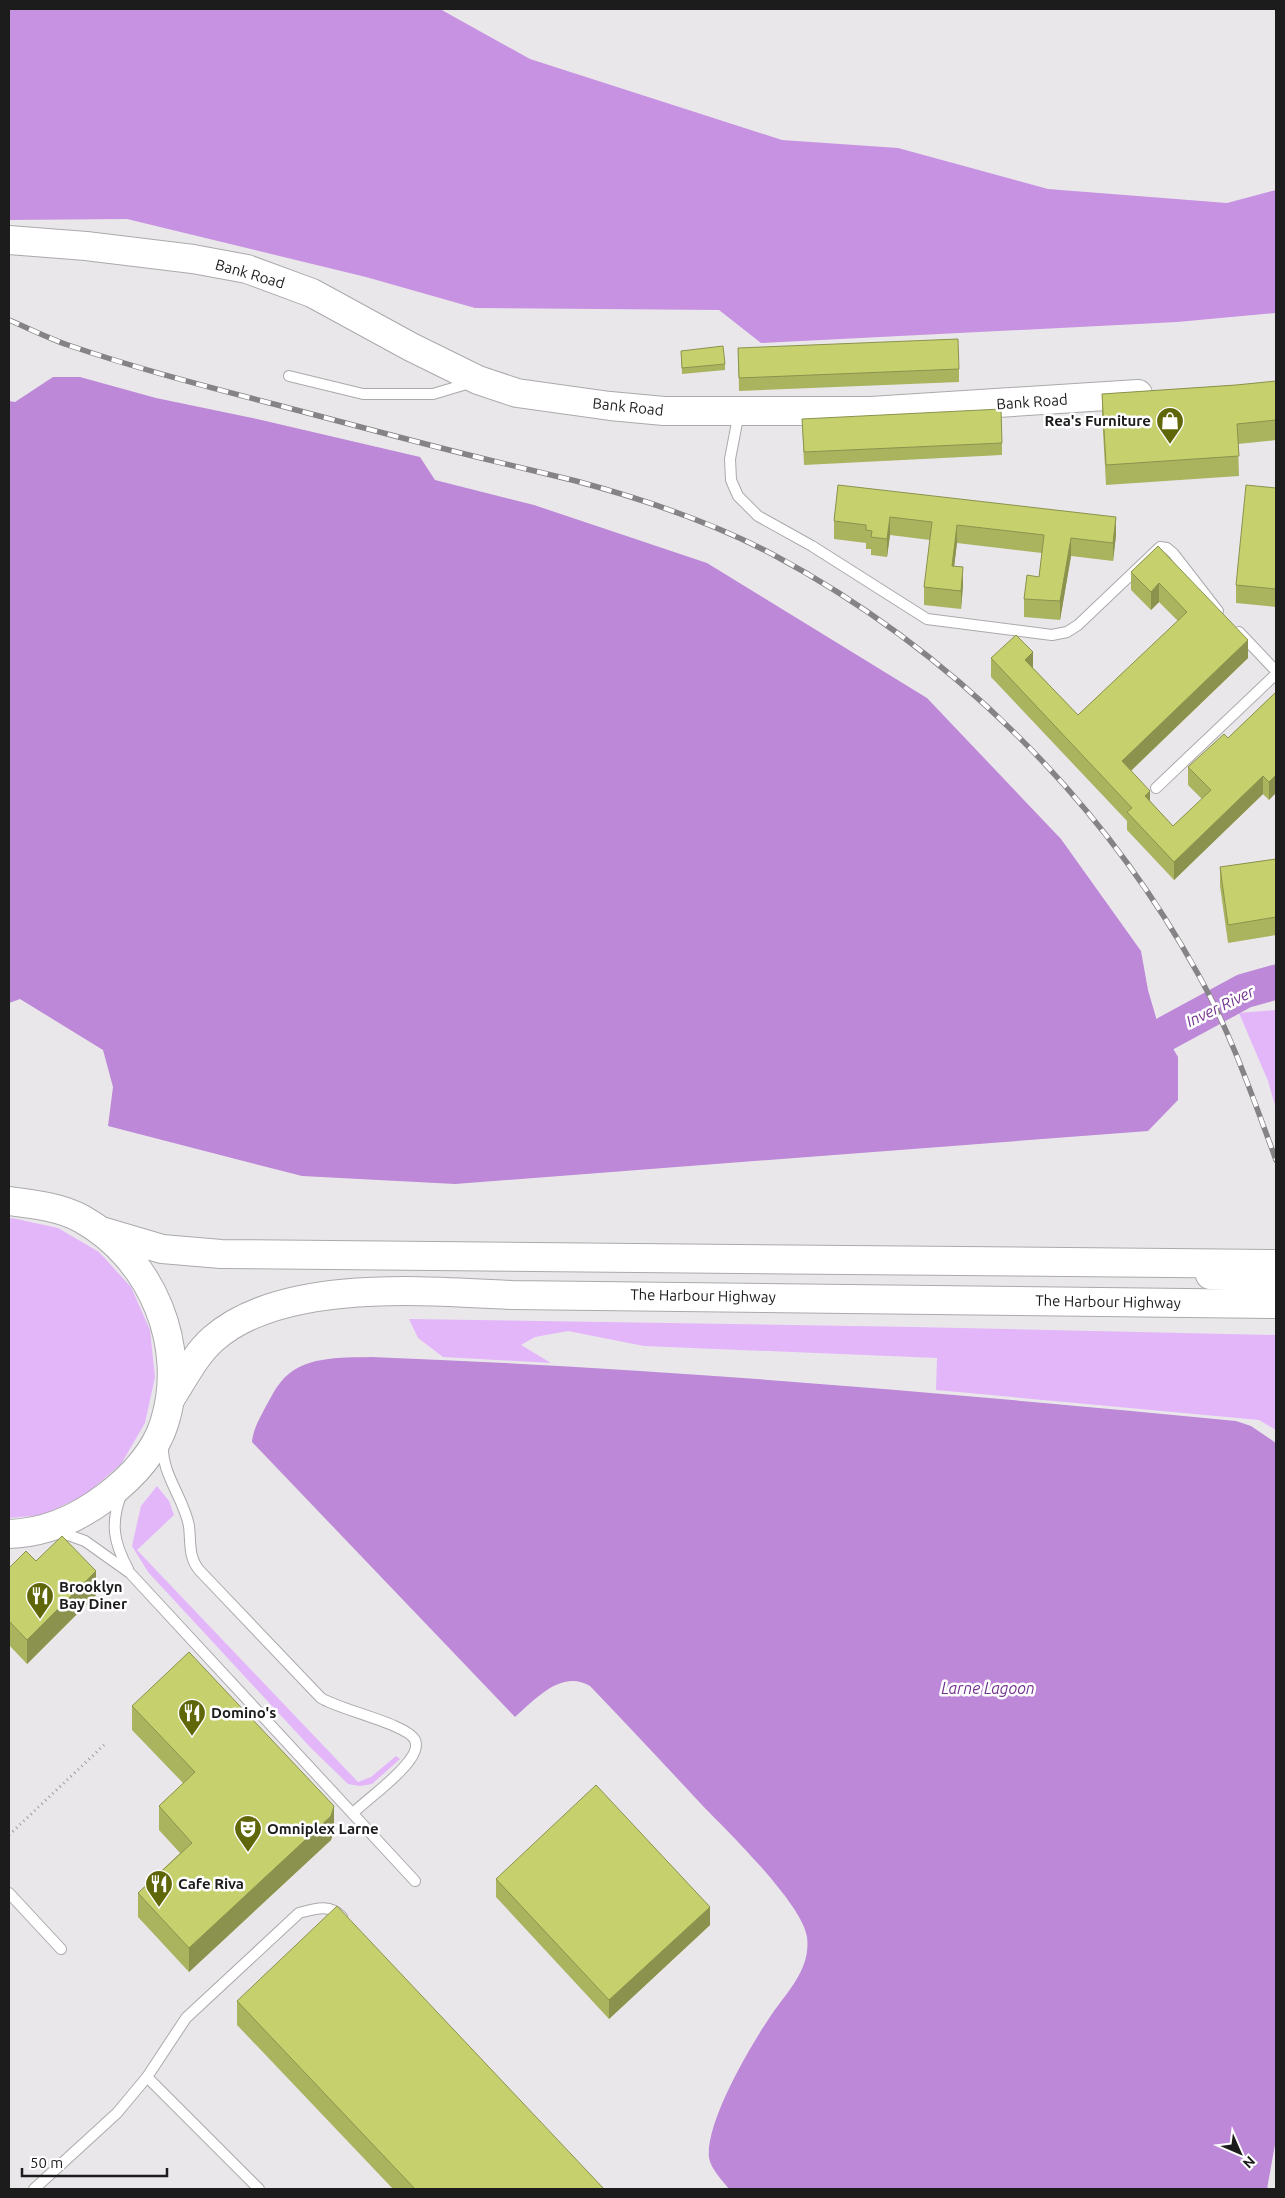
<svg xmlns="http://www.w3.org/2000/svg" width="1285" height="2198" viewBox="0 0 1285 2198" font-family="Ubuntu,sans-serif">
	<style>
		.green { fill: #e3b6fa }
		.forest { fill: #c692e1 }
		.water { fill: #bc88d7 }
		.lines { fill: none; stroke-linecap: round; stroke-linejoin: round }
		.river { stroke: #bc88d7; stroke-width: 35 }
		.lane-casing { stroke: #aba9ac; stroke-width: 12 }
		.primary-casing { stroke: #aba9ac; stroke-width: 30 }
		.highway-casing { stroke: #aba9ac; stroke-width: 30 }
		.path { stroke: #9d9b9d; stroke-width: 3; stroke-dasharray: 1 4; stroke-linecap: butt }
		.lane { stroke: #fff; stroke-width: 10 }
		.primary { stroke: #fff; stroke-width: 28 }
		.highway { stroke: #fff; stroke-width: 28 }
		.rail-casing { stroke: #858385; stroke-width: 5.5 }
		.rail { stroke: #fff; stroke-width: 4; stroke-dasharray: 11; stroke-linecap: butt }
		.wall { fill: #aab45f }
		.shaded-wall { fill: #8b924d }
		.building { fill: #c6d16e; stroke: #8b924d }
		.labels { text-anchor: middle; stroke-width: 5; stroke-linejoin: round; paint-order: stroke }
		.street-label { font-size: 15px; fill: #1d1c1d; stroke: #fff }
		.poi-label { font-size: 15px; font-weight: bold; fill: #1d1c1d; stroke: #fff; text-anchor: start }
		.water-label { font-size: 16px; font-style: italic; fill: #743491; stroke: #fff }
	</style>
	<rect width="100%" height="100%" fill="#eae7eb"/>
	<!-- green -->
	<g class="green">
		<polygon points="1276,1010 1276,1109 1268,1081 1239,1013"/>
		<polygon points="12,1218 58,1228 99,1252 131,1287 150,1330 155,1377 145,1423 121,1464 85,1495 42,1515 9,1518 9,1219"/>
		<polygon points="409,1319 915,1327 1276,1335 1276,1430 1259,1420 936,1390 937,1358 644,1346 568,1331 535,1337 521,1345 551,1363 443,1357 418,1338"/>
		<polygon points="157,1486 169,1501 174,1515 137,1550 358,1782 371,1777 396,1756 400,1759 372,1784 360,1786 348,1784 310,1747 148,1572 132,1546 141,1506"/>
	</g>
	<!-- forest -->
	<polygon class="forest" points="9,9 440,9 530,59 782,140 898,148 1048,189 1227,203 1276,190 1276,313 1177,322 761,343 719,310 475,308 366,277 127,219 9,220"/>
	<!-- water -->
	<g class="water">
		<polygon points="53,377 80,377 156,398 257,419 420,457 435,480 534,505 707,563 927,698 1061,839 1141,951 1148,990 1157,1021 1178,1057 1178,1100 1148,1131 455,1184 302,1176 108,1126 113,1087 103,1050 20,999 9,1003 9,401 15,402"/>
		<path d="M371,1357C660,1368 948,1393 1236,1421L1251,1426L1276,1443V2139L1267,2189H729C722,2180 711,2169 709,2158C705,2122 752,2043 772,2014C789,1990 811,1968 807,1937C802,1903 727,1831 702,1805C665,1765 628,1726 590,1686C561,1669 535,1700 515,1717L252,1442C253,1429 260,1418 266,1406C271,1398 274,1390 280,1383C301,1355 341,1358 371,1357Z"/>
	</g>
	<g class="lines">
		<!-- river -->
		<polyline class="river" points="1165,1034 1244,991 1276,982"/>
		<defs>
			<g id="lane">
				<polyline points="289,376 363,394 433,394 470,383"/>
				<polyline points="739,412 730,459 731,480 738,496 758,516 812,546 927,619 1052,635 1067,632 1078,625 1160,547 1167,548 1173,553 1218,611"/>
				<polyline points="1239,632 1276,671"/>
				<polyline points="1156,788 1276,674"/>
				<path d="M163,1444C161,1474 184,1498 189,1526C191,1542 188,1558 200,1571L321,1698C340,1710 407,1724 415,1740C418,1747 413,1756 409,1761C395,1780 370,1797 353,1813"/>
				<path d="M121,1495C110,1524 114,1543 128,1569"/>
				<polyline points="57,1531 85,1541 130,1573 415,1881"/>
				<polyline points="9,1893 61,1949"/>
				<polyline points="147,2077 259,2189"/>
				<path d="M34,2189L117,2113L147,2077L186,2018L299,1913C314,1909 330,1903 342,1917"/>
			</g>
			<g id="primary">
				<polyline points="9,240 86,246 193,259 247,269 312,293 411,347 478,380 517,393 610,406 664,411 871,411 1138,394"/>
				<polyline points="1210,1275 1276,1279"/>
			</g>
			<g id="highway">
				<path d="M9,1201C33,1204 60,1207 82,1219C152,1258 189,1347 164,1424C154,1455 131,1478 106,1497C77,1519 45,1533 9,1534"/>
				<polyline points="101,1231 162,1249 221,1254 1276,1264"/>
				<path d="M171,1398C184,1378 195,1355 213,1339C282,1278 426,1291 512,1295L1276,1304"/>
			</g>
		</defs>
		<!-- lane casing -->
		<use href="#lane" class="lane-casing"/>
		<!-- primary casing -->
		<use href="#primary" class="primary-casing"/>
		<!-- highway casing -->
		<use href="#highway" class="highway-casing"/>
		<!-- path -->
		<polyline class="path" points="9,1835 104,1745"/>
		<!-- lane -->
		<use href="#lane" class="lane"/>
		<!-- primary -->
		<use href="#primary" class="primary"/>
		<!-- highway -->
		<use href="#highway" class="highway"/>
		<defs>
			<path id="rail" d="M9,320C28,328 48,338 68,345C132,367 197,384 262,401C335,420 408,440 481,458C513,466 544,473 576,481C643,499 711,522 772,554C950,649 1101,798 1198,974C1231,1033 1253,1098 1276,1160"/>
		</defs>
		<!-- rail casing -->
		<use href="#rail" class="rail-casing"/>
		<!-- rail -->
		<use href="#rail" class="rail"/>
	</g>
	<!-- wall -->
	<g class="wall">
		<polygon points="738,348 959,369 959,382 739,391"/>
		<polygon points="681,351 725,364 725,370 682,374"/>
		<polygon points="1276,381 1276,440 1238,444 1239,476 1106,485 1102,414 1102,394 1236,385"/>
		<polygon points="802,419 1002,443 1002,455 804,465"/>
		<polygon points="838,485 1116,535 1113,561 1071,556 1060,620 1024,617 1024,599 1039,577 1042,553 957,543 954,566 963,585 961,609 924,605 924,587 930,540 890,535 887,557 871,555 871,549 866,549 866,543 834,539 834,521"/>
		<polygon points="1276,488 1276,607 1236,603 1236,585"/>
		<polygon points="1158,546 1248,658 1131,771 1150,801 1173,826 1202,799 1188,785 1188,767 1228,738 1276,692 1269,800 1263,794 1174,880 1127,830 1127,821 991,677 991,658 1033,668 1078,715 1178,621 1159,602 1151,610 1131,590 1131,572"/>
		<polygon points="1276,859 1276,935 1228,943 1220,886 1220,867"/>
		<polygon points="36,1561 96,1595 27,1664 9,1645 9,1566 10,1567"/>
		<polygon points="132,1706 334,1830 331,1840 189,1972 138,1917 138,1893 180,1853 159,1830 159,1806 183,1783 132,1730"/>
		<polygon points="496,1879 710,1925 609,2019 496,1897"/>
		<polygon points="237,2001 604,2189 393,2189 237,2025"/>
	</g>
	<!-- shaded-wall -->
	<g class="shaded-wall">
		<polygon points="890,517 890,535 887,557 887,539"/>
		<polygon points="1116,517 1116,535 1113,561 1113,543"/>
		<polygon points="957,525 957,543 952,584 952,566"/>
		<polygon points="1071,538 1071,556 1060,620 1060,601"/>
		<polygon points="963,567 963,585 961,609 961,591"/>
		<polygon points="1159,583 1159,602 1151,610 1151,592"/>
		<polygon points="1248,640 1248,658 1122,779 1122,761"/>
		<polygon points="1033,652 1033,671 1025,660"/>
		<polygon points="1276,775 1276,793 1269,800 1269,782"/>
		<polygon points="1263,776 1263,794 1174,880 1174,862"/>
		<polygon points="1150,791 1150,809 1145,796"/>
		<polygon points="96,1571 96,1595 27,1664 27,1640"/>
		<polygon points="334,1806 334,1830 331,1840 189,1972 189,1948"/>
		<polygon points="710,1907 710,1925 609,2019 609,2000"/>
	</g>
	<!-- building -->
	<g class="building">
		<polygon points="958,339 959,369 739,378 738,348"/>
		<polygon points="723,346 725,364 682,368 681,351"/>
		<polygon points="1276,381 1276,420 1237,424 1239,456 1106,465 1102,394 1236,385"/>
		<polygon points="1001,409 1002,443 804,452 802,419"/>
		<polygon points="838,485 1116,517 1113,543 1071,538 1060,601 1024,599 1027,575 1039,577 1044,535 957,525 952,566 963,567 961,591 924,587 932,522 890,517 887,539 871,537 872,531 866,530 866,525 834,521"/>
		<polygon points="1246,485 1276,488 1276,589 1236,585"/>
		<polygon points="1158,546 1248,640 1122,761 1150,791 1145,796 1173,826 1211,790 1188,767 1224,734 1228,738 1276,692 1276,775 1269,782 1263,776 1174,862 1127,812 1132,808 991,658 1016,635 1033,652 1025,660 1078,715 1187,612 1159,583 1151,592 1131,572"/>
		<polygon points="1276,859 1276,917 1228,925 1220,867"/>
		<polygon points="62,1536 96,1571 27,1640 9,1621 9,1566 10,1567 26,1551 36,1561"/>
		<polygon points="189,1652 334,1806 331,1816 189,1948 138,1893 192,1843 159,1806 195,1772 132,1706"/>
		<polygon points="596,1785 710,1907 609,2000 496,1879"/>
		<polygon points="337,1906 604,2189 415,2189 237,2001"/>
	</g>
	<!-- icons -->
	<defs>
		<symbol id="shop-pin" viewBox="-11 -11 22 30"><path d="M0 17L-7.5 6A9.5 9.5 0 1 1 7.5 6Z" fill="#606708" stroke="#fff"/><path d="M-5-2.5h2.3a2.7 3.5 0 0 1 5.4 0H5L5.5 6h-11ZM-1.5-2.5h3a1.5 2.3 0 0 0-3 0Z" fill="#fff"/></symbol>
		<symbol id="restaurant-pin" viewBox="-11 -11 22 30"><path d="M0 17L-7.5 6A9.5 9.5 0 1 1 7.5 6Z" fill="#606708" stroke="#fff"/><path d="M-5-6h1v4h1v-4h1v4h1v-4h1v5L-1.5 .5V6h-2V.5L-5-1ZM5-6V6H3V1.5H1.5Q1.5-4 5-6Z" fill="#fff"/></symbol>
		<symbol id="theatre-pin" viewBox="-11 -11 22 30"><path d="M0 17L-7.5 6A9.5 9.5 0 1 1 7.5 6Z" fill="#606708" stroke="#fff"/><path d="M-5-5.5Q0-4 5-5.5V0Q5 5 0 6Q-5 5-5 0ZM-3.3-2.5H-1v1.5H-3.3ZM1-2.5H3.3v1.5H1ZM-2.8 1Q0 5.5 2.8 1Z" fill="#fff"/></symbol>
	</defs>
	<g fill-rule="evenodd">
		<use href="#shop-pin" x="1154" y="405" width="32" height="43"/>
		<use href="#restaurant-pin" x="24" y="1580" width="32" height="43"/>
		<use href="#restaurant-pin" x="176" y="1697" width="32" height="43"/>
		<use href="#theatre-pin" x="232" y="1813" width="32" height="43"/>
		<use href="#restaurant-pin" x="143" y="1868" width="32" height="43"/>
	</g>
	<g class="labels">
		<!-- street labels -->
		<g class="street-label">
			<text transform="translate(250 274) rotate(16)" y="5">Bank Road</text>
			<text transform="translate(1032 402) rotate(-4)" y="5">Bank Road</text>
			<text transform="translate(628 407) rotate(6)" y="5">Bank Road</text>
			<text transform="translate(703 1296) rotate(1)" y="5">The Harbour Highway</text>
			<text transform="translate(1108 1302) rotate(1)" y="5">The Harbour Highway</text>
		</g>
		<!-- poi labels -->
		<g class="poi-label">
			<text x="1151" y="426" text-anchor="end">Rea's Furniture</text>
			<text x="59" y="1592">Brooklyn<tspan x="59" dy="17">Bay Diner</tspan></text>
			<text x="211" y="1718">Domino's</text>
			<text x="267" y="1834">Omniplex Larne</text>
			<text x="178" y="1889">Cafe Riva</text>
		</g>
		<!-- water labels -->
		<g class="water-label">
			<text transform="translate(1220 1006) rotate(-26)" y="6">Inver River</text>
			<text x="988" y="1694">Larne Lagoon</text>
		</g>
	</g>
	<!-- border -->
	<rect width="1285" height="2198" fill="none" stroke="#1d1c1d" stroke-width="20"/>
	<!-- north arrow -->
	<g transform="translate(1240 2153) rotate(135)" stroke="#ffffff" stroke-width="4" paint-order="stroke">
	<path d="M0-4L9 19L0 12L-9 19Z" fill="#1d1c1d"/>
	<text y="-8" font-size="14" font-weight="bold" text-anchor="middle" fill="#1d1c1d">N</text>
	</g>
	<!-- scale -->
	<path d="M22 2168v8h145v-8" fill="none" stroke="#1d1c1d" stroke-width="2.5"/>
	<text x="30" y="2168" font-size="15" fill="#1d1c1d" stroke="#ffffff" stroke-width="4" paint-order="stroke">50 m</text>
</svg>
